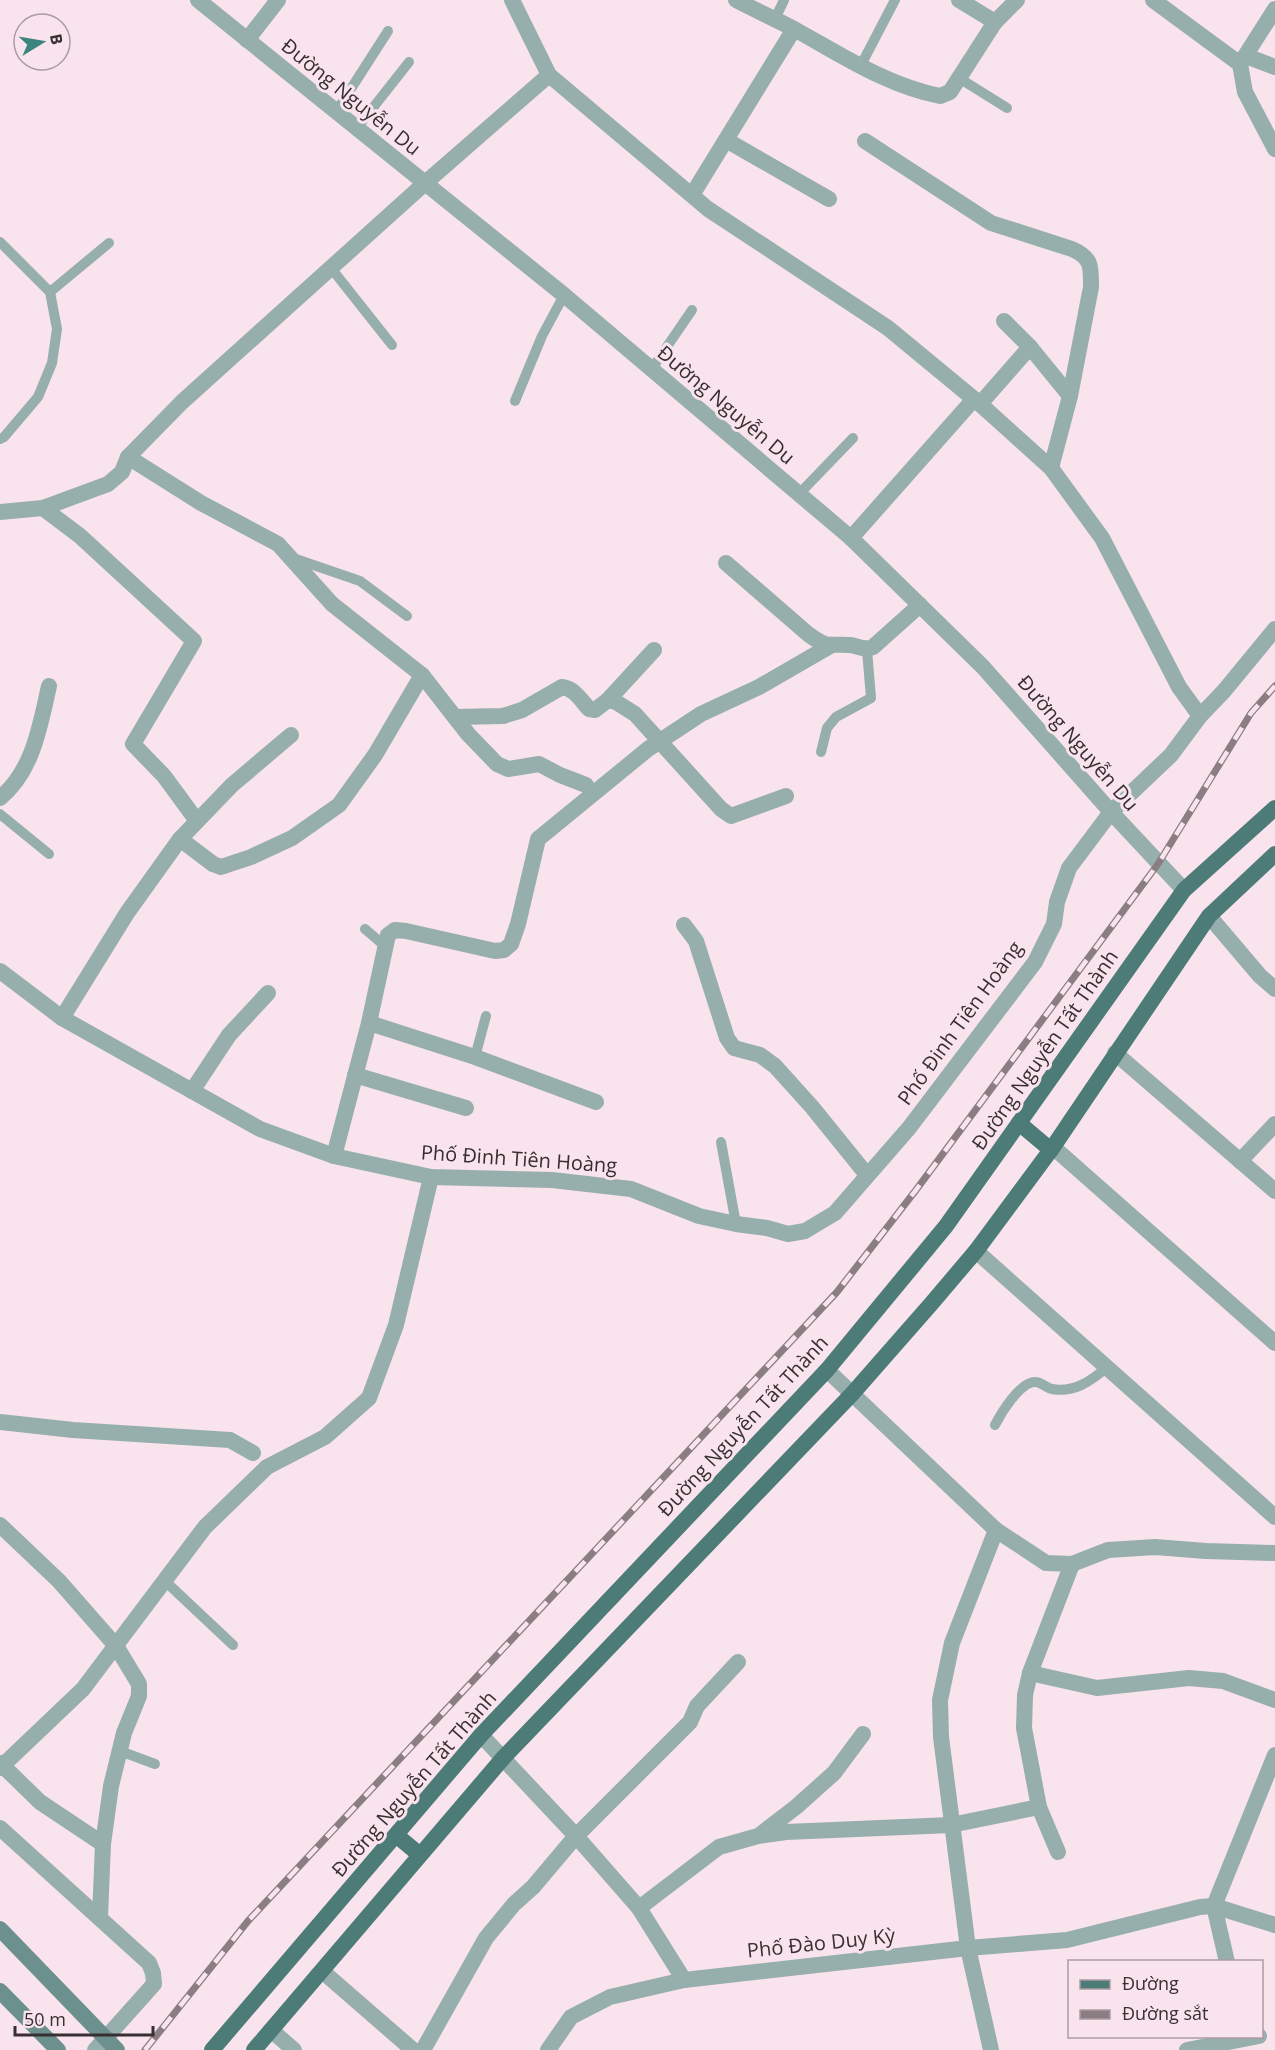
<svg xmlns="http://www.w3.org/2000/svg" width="1275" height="2050" viewBox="0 0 1275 2050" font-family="'Open Sans',sans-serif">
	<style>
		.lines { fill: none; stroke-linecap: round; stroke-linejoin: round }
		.service { stroke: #96aeac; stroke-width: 10 }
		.minor { stroke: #96aeac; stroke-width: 16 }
		.tertiary { stroke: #96aeac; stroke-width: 16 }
		.secondary { stroke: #6c908e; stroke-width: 16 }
		.primary { stroke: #4c7b78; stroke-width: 16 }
		.rail-casing { stroke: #8b7e83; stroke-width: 7 }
		.rail { stroke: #f9e4ed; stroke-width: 4.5; stroke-dasharray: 14; stroke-linecap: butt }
		.labels { text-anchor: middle; stroke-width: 6; stroke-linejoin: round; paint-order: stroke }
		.street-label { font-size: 20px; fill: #372f32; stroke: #f9e4ed }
	</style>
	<rect width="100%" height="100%" fill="#f9e4ed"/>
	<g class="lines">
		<!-- service -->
		<g class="service">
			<polyline points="775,19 784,0"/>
			<polyline points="860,67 895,0"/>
			<polyline points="959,78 1007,108"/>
			<polyline points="336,112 388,31"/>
			<polyline points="357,128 409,62"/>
			<polyline points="0,242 50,292 57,329 52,363 38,397 4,437 0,439"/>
			<polyline points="331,268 392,345"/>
			<polyline points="50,292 109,243"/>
			<polyline points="651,370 692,310"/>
			<polyline points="515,401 542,336 564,295"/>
			<polyline points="799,494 853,438"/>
			<polyline points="293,558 360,581 407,616"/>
			<polyline points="821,752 827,728 836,717 871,698 867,650"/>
			<polyline points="0,814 49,854"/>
			<polyline points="365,929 386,947"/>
			<polyline points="475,1057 486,1016"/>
			<polyline points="721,1142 736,1224"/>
			<path d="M995,1425C1001,1413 1020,1382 1035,1382C1042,1382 1046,1388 1052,1389C1074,1393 1091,1381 1106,1368"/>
			<polyline points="165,1581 233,1645"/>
			<polyline points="120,1751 155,1764"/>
		</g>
		<!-- minor -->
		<g class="minor">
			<polyline points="512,0 549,75 708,209 888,328 980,404 1051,468 1102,538 1179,687 1200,716"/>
			<path d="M736,0C755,10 775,19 794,29C840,54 887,86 940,96L950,92L995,22L959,0"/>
			<polyline points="1153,0 1240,64 1245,92 1275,149"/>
			<polyline points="995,22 1017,0"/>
			<polyline points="247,40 278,0"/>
			<polyline points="1246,56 1275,67"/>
			<polyline points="1240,64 1275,9"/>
			<polyline points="726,140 829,199"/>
			<path d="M865,141L991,223L1072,249C1092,258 1091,266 1091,287L1070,396L1051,468"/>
			<polyline points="692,195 794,29"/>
			<polyline points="1004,321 1030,347 1070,396"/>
			<polyline points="980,404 1030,347"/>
			<polyline points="128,457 201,503 278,544 332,604 422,675 468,734 497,764 508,769 539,764 560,775 586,785"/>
			<polyline points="43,508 80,536 194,641 133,744 164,776 197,821"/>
			<polyline points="0,512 43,508 108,484 122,472 128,457 182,402 424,184 549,75"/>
			<polyline points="851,538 974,399"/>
			<path d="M726,563L808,634C830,650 827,643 850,645C859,646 864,651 873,647L920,605"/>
			<polyline points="608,700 654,650"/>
			<path d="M455,717L503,716L522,710L562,687C575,689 580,699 589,709L595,710L608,700L616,702L635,714L721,809L731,816L786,796"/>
			<path d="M0,798C33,771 40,726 49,686"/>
			<polyline points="180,839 213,864 221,867 251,857 292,838 339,805 375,755 422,675"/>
			<polyline points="684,925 696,941 727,1038 734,1048 760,1055 775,1066 812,1107 867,1175"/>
			<polyline points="0,971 62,1018 260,1129 334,1156 431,1177 552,1180 631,1189 699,1216 736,1224 767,1228 788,1234 805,1231 835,1213 909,1128 1035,962 1054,924 1057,902 1069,868 1111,812 1171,755 1200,716 1224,691 1275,629"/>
			<polyline points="62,1018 127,913 180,839 232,785 291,735"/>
			<polyline points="369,1023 475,1057 596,1102"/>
			<polyline points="1115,1053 1275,1191"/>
			<polyline points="355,1075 466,1108"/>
			<polyline points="192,1091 229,1035 268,993"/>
			<polyline points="1053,1147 1275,1343"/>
			<polyline points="334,1156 369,1023 388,935 395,930 406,931 495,951 504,950 511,944 518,924 538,839 648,749 701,714 759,687 830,646"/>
			<polyline points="1240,1161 1275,1124"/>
			<polyline points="976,1251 1275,1517"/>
			<polyline points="827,1370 996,1530 1046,1563 1072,1564 1108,1550 1155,1547 1206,1551 1275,1553"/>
			<polyline points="0,1422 73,1430 230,1440 253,1453"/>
			<polyline points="0,1525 59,1581 116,1646 139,1684 139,1696 124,1733 111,1786 103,1844 100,1917"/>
			<polyline points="1030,1673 1097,1688 1189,1678 1223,1681 1275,1700"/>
			<polyline points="481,1735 576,1836 639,1908 684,1980 968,1948 1067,1940 1200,1907 1214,1906 1275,1925"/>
			<polyline points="0,1763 40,1802 103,1844"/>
			<polyline points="0,1768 83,1689 205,1527 267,1467 325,1437 369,1398 396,1325 431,1177"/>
			<polyline points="1039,1807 1058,1852"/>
			<polyline points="0,1828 149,1963 153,1973 154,1984 95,2050"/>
			<polyline points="761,1834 796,1807 834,1773 863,1734"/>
			<polyline points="639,1908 719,1847 758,1836 786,1832 951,1825 1039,1807 1024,1728 1025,1695 1030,1673 1072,1564"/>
			<polyline points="1227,1962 1214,1906 1275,1755"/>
			<polyline points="322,1971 413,2050"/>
			<polyline points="271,2030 294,2050"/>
			<polyline points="423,2050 486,1938 514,1904 533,1887 576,1836 690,1722 697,1706 738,1662"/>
			<polyline points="548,2050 571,2017 610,1997 684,1980"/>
			<polyline points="991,2050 968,1948 941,1737 940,1700 952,1643 996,1530"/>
			<polyline points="1187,2050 1259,2036"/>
		</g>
		<!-- tertiary -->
		<g class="tertiary">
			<polyline points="198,0 564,295 851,538 983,667 1111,812 1184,890"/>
			<polyline points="1209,916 1260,976 1275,989"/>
		</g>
		<!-- secondary -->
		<g class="secondary">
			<polyline points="0,1929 117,2050"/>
			<polyline points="0,1991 58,2050"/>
		</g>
		<!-- primary -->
		<g class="primary">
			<polyline points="1019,1123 1051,1150"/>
			<polyline points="396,1835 420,1855"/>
			<polyline points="212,2050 481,1735 827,1370 946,1226 1184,890 1275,808"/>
			<polyline points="254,2050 504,1757 852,1394 931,1304 976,1251 1053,1147 1209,916 1275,854"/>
		</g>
		<defs>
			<polyline id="rail" points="145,2050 248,1921 837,1292 916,1190 1158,864 1251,713 1275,686"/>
		</defs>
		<!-- rail casing -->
		<use href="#rail" class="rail-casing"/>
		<!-- rail -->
		<use href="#rail" class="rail"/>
	</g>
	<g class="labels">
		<!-- street labels -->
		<g class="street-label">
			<text transform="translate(351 97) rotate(39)" y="7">Đường Nguyễn Du</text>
			<text transform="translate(726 405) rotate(40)" y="7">Đường Nguyễn Du</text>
			<text transform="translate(1078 743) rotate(49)" y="7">Đường Nguyễn Du</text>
			<text transform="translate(960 1023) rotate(-54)" y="7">Phố Đinh Tiên Hoàng</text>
			<text transform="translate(1045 1050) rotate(-55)" y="7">Đường Nguyễn Tất Thành</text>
			<text transform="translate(519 1159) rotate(4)" y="7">Phố Đinh Tiên Hoàng</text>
			<text transform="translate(743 1426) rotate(-47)" y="7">Đường Nguyễn Tất Thành</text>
			<text transform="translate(414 1784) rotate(-49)" y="7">Đường Nguyễn Tất Thành</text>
			<text transform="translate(821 1943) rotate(-6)" y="7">Phố Đào Duy Kỳ</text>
		</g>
	</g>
	<!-- legend -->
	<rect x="1068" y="1960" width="195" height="78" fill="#f9e4ed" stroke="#ab9ca2" stroke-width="1.5"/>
	<rect x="1080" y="1980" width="30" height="9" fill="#4c7b78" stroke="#ab9ca2" stroke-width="1.5"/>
	<text x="1122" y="1990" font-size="18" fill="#372f32">Đường</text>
	<rect x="1080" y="2010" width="30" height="9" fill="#8b7e83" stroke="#ab9ca2" stroke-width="1.5"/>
	<text x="1122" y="2020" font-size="18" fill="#372f32">Đường sắt</text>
	<!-- north arrow -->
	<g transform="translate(42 42) rotate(79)"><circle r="28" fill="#f9e4ed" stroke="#ab9ca2" stroke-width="1.5"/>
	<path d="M0-4.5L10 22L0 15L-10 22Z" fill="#3c8480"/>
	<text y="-9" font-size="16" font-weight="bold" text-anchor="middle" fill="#372f32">B</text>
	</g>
	<!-- scale -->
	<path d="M15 2026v9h138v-9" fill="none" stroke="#372f32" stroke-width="3"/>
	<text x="24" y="2026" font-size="18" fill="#372f32" stroke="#f9e4ed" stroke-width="4.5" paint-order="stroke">50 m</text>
</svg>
